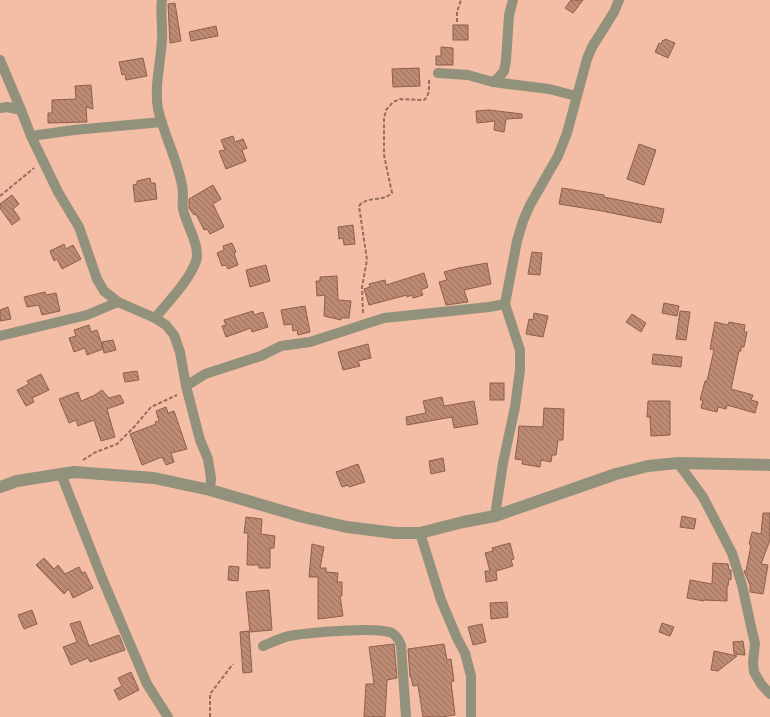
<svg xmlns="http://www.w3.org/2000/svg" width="770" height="717" viewBox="0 0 770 717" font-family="Montserrat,sans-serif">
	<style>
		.building { fill: url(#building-back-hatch); stroke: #8e5f49 }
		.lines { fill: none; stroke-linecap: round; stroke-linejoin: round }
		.path { stroke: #956e5e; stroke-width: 2; stroke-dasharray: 4 2; stroke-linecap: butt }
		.minor { stroke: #92917b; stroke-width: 10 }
		.tertiary { stroke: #92917b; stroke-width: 12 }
	</style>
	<defs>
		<pattern id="building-back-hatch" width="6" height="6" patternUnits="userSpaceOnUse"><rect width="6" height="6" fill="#bd8a74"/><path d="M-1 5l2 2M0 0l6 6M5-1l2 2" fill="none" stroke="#996f5d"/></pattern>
	</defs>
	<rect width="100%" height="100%" fill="#f4bda6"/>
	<!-- building -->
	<g class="building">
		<polygon points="571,0 583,0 573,13 565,8"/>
		<polygon points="175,3 181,41 170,43 168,4"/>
		<rect x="453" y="25" width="15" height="15"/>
		<polygon points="216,26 218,36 191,41 189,32"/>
		<polygon points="665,39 675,43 668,58 655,52 659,43 661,44 663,40 664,41"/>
		<polygon points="441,47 453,48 453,65 436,65 436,56 441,56"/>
		<polygon points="143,58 147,76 126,80 125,74 122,75 119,62"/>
		<polygon points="419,68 420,86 393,87 392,69"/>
		<polygon points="91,85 93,109 86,107 87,122 48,123 48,113 52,113 52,100 76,99 75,86"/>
		<polygon points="489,110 522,114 522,118 506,119 504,132 494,130 495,121 477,123 476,111"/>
		<polygon points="233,136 235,142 243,139 247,148 242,150 246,161 226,169 219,151 225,150 221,140"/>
		<polygon points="639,144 656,150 644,185 627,179"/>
		<polygon points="150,178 151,183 155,183 157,199 135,202 133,185 137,184 137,181"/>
		<polygon points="213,185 221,199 213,204 224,227 210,234 207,229 204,230 196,214 194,215 189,208 189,199"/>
		<polygon points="562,188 604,195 604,197 664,209 661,223 602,211 559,204"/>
		<polygon points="12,195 19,204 13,209 20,219 12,225 0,208 0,204"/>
		<polygon points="353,225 355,244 344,245 343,238 339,239 338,227"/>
		<polygon points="232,243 236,252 234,253 238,265 228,269 226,265 222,266 217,253 224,250 223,246"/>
		<polygon points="64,244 66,249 73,245 81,259 62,269 57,259 54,261 50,251"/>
		<polygon points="532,252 542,253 540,275 528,274"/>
		<polygon points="487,263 491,284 464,290 468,302 446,305 439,282 447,280 444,272 459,268"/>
		<polygon points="266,265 270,281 250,287 246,270"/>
		<polygon points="424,273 428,287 421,290 423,295 413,298 412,295 407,297 407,295 369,305 364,289 370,287 369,284 385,280 386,285"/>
		<polygon points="337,276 338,300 351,301 349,318 341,318 341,320 324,316 325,295 317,296 316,281 320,281 320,277"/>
		<polygon points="45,292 46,295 56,293 60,311 42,315 39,305 27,307 24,297"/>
		<polygon points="664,303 679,306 677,316 662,313"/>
		<polygon points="305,306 310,332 298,335 297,330 293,331 292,324 284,325 281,310"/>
		<polygon points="8,307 11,319 0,321 0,310"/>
		<polygon points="253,311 254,315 263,312 268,327 252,332 251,328 226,337 222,326 226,325 224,320"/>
		<polygon points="680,311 690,312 686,340 676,339"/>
		<polygon points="534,313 548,316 543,337 526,334 529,319 533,320"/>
		<polygon points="632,314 646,323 641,332 626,322"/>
		<polygon points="715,322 728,325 729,322 745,325 744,332 747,332 744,347 741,347 741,351 739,351 731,389 753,395 751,400 758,402 755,413 727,405 726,409 718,407 717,412 701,408 703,400 700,400 705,381 707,381 714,350 710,349"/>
		<polygon points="89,325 91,332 97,330 103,348 102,342 113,340 116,350 104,353 103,349 87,355 85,348 74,352 69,338 76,336 74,330"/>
		<polygon points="368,344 371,358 358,361 360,366 343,370 338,352"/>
		<polygon points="653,354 682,357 681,367 652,364"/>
		<polygon points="137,371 139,380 125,382 123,373"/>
		<polygon points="41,374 49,390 32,398 34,402 26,406 17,390 29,384 27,381"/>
		<rect x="490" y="383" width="14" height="17"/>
		<polygon points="102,390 109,398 120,395 124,403 107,409 115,437 101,441 94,420 78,426 76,420 69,423 59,399 78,392 81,401 95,395"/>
		<polygon points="442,397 444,406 474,401 478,424 454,428 452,417 407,425 406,417 426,413 423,401"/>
		<polygon points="648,401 670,401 670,435 651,436 650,417 647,417"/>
		<polygon points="166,407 168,413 174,411 187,449 171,453 174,462 166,465 162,457 142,465 130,434 156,424 155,422 159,421 156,411"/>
		<polygon points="544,408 564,409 563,440 558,440 556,455 552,455 551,462 541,460 540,467 522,464 523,460 515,459 518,438 519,426 543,427"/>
		<polygon points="443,458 445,471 431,474 429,461"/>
		<polygon points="358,464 365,482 349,487 348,485 342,487 336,472"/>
		<polygon points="763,513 770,513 770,540 761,564 768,565 763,594 750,592 750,585 744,571 746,571 751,545 749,544 752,532 761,534"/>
		<polygon points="682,516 696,519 694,529 680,527"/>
		<polygon points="246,517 262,519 261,534 275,536 274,548 270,548 270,568 259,568 259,565 247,565 248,533 244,533"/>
		<polygon points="510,543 514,559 511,560 513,566 496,571 497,580 486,582 485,571 490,571 485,553 493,551 492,548"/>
		<polygon points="312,544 324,547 320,568 326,568 326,572 338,573 337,582 342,582 342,596 340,596 343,616 318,619 318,577 309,577"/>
		<polygon points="44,558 54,569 58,565 65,574 79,567 82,573 85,572 93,588 73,598 69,589 64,594 36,565"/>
		<polygon points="713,563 728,564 729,570 731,570 731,580 729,579 728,586 727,586 727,601 704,600 704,601 687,598 690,580 712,584"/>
		<polygon points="229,566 239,567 238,581 228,580"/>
		<polygon points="269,590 272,630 250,632 246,592"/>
		<polygon points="507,602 508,617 491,619 490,603"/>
		<polygon points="32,610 37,624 24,629 18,615"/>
		<polygon points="80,621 89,646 119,635 125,650 90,662 88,658 71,665 63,647 77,642 70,624"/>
		<polygon points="662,623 674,627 670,636 659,632"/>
		<polygon points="482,624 486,642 473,645 468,627"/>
		<polygon points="249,631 252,672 243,673 240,632"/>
		<polygon points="743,641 745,655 734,654 733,642"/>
		<polygon points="394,644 397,678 387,680 385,717 364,717 366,684 374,684 369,647"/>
		<polygon points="444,644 447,660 451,659 454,681 451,682 455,715 441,717 423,717 418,685 413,686 411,677 410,677 408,649"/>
		<polygon points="714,651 737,656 718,671 711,670"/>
		<polygon points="131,672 139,690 119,700 114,690 122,686 118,678"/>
	</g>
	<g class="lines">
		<!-- path -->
		<g class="path">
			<polyline points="457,22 457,12 461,0"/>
			<polyline points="0,196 34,168"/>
			<path d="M363,313L362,287L367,260L359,206C366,196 383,202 392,193L384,155V119L386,110L393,102L400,99L424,100C430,95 429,87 429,80"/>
			<polyline points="83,460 96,452 117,444 135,426 151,407 177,395"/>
			<polyline points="210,717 210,694 233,664"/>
		</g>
		<!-- minor -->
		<g class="minor">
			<polyline points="0,60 21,110 31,136 58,192 79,227 97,279 104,291 118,302 155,318 166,325 174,335 180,352 186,386 200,440 208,459 211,478 210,490"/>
			<polyline points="438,73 468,75 493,82 549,89 576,96"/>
			<polyline points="493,82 499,77 504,71 506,61 509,15 513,0"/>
			<polyline points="0,108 7,107 21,110"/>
			<polyline points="31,136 74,130 162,122"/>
			<path d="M155,318C167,303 190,280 196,261C201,247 186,224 183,209C182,201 184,192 182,185C177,159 164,135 158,109C154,86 161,62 162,39C163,26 160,13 162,0"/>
			<polyline points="0,336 87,315 118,302"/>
			<polyline points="186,386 205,374 261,356 281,346 310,342 384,318 489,307 505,304"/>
			<polyline points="678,463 703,497 732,553 742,585 752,631 755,643 753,662 754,672 761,684 770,694"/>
			<polyline points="61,474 102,578 147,684 168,717"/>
			<polyline points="495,516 503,463 515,407 520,370 520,350 505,304 517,241 523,221 530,205 558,156 567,133 587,59 592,47 614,12 619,0"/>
			<polyline points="420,533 441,600 457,638 465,653 471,676 471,717"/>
			<path d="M263,646C271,643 280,638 289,636C307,633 378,626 392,633C397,636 399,640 401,645L406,717"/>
		</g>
		<!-- tertiary -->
		<polyline class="tertiary" points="0,487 17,481 74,472 154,478 210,490 303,517 347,527 395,533 420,533 463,522 495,516 616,474 648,466 678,463 770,465"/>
	</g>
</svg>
